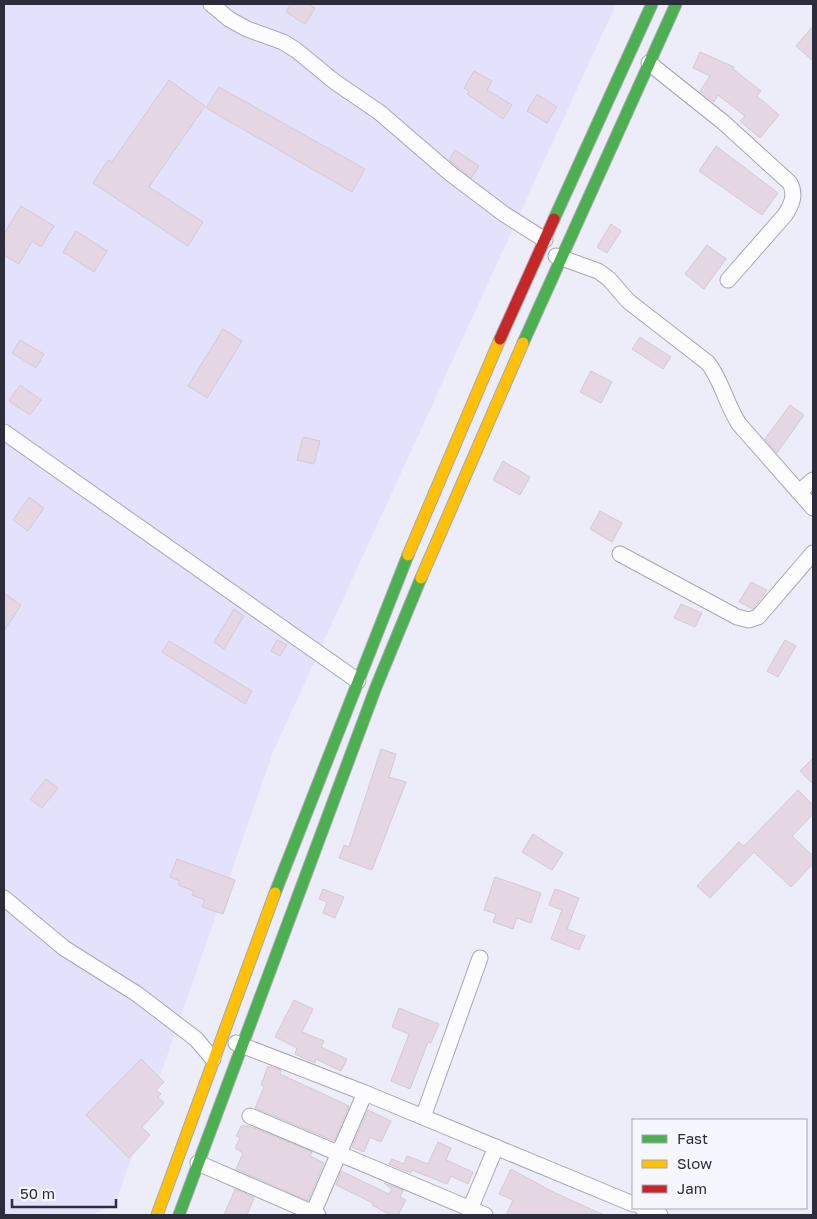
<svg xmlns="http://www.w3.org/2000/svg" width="817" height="1219" viewBox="0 0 817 1219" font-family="'Golos Text',sans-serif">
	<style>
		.built { fill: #e3e1fc }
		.building { fill: #e4d7e3; stroke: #d2cad3 }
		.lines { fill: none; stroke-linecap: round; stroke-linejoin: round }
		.street-casing { stroke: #a7a7b3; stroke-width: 17 }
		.fast-casing { stroke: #a7a7b3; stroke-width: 13 }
		.slow-casing { stroke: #a7a7b3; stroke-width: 13 }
		.jam-casing { stroke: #a7a7b3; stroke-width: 13 }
		.street { stroke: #fcfcfe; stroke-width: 15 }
		.fast { stroke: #4caf50; stroke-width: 11 }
		.slow { stroke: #ffc107; stroke-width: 11 }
		.jam { stroke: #c62828; stroke-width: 11 }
	</style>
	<rect width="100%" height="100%" fill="#ededf9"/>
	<!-- built -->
	<polygon class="built" points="4,4 616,4 273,752 115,1205 91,1215 4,1215"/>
	<!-- building -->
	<g class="building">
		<polygon points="291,4 308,4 315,8 305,24 286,12"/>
		<polygon points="813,26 813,61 796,46"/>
		<polygon points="700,52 734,67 733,69 761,91 757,96 779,115 760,138 740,121 745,116 718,95 714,102 700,91 710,76 693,68"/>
		<polygon points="474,71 492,81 487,90 512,105 503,119 467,94 469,91 464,88"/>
		<polygon points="169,80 205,106 149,187 203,222 188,246 93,183 108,160 112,162"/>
		<polygon points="219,87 365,169 352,192 206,108"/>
		<polygon points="537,94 557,107 547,123 527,111"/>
		<polygon points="716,146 778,193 762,215 699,171"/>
		<polygon points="455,150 479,166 471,178 449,160"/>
		<polygon points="21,206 54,226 41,247 32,241 19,264 4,255 4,234"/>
		<polygon points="611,224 621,231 607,253 597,247"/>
		<polygon points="76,231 107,251 94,272 63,252"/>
		<polygon points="707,245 726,259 704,289 685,274"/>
		<polygon points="223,329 242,341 207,398 188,386"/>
		<polygon points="640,337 671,357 663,369 632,349"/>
		<polygon points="20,340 44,354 36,368 12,353"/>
		<polygon points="591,371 612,382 601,403 580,392"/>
		<polygon points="20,385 41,400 30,415 9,401"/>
		<polygon points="790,405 804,415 777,453 765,439"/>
		<polygon points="303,437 320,441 314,464 297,460"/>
		<polygon points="503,461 530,477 520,495 493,480"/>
		<polygon points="29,497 44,508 28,531 13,520"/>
		<polygon points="600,511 622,523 612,542 590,529"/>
		<polygon points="751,582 767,590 753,609 739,602"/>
		<polygon points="4,593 21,605 4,631"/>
		<polygon points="681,604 702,613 695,627 674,618"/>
		<polygon points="234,609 244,616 224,649 214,642"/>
		<polygon points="277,640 287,645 280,656 271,651"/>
		<polygon points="785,640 796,646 778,677 767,671"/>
		<polygon points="169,641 252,691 245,704 162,652"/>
		<polygon points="381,749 396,754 389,777 406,782 372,870 339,858 344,845 349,847"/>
		<polygon points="813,758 813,784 800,771"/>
		<polygon points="46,779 58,788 42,808 30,799"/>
		<polygon points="798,790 813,805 813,814 792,836 813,856 813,864 791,887 754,852 710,898 697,886 739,842 744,846"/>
		<polygon points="533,834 563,853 552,870 522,852"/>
		<polygon points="177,859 235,880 223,914 202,907 205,900 192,895 194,891 178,885 180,881 170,877"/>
		<polygon points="495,877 541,893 531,923 517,918 513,929 493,922 496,914 484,910"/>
		<polygon points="323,889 344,897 335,918 323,913 327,902 319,899"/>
		<polygon points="555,889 579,898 567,929 585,936 579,950 551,939 562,910 549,905"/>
		<polygon points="294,1000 313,1009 302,1032 324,1041 321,1047 347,1059 341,1071 316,1059 315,1063 295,1054 297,1048 275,1037"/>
		<polygon points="399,1008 439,1024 431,1043 428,1042 410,1089 391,1081 409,1034 392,1027"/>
		<polygon points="141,1059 164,1082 156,1090 161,1094 158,1097 164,1103 142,1127 150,1135 129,1158 86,1115"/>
		<polygon points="268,1066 281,1070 280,1074 349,1106 334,1141 255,1108 264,1087 261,1085"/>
		<polygon points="368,1110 391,1121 381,1142 370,1137 364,1152 352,1147"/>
		<polygon points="242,1125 246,1127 247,1125 312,1152 310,1156 324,1163 308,1201 236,1169 243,1153 235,1148 240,1138 236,1136"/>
		<polygon points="438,1142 451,1148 446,1160 473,1172 468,1184 451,1176 447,1184 412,1170 411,1173 389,1164 392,1159 404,1164 407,1156 428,1164"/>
		<polygon points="511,1169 553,1192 604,1215 506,1215 513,1200 499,1194"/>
		<polygon points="341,1171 389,1194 392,1189 384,1183 403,1190 400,1197 406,1200 398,1215 390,1215 372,1205 373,1203 336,1185"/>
		<polygon points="235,1189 254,1198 247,1215 224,1215"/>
	</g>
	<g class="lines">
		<defs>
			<g id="street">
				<polyline points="211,4 229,19 247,29 283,42 296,50 335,82 379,112 451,174 504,214 545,240"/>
				<path d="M649,63L723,122L790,183C796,195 792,204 785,215L728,280"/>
				<path d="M556,256L598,271L609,279L628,301L708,363C722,381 726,404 739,424L813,508"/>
				<polyline points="4,432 358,681"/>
				<polyline points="799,492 813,480"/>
				<polyline points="620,554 737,617 749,620 758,617 813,553"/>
				<polyline points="4,898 64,948 137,994 196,1039 213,1059"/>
				<polyline points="236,1043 365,1093 633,1204"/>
				<polyline points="250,1116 485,1215"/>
				<polyline points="423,1117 480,958"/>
				<polyline points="198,1163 318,1215"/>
				<polyline points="642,1208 660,1215"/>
				<polyline points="470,1209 496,1147"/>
				<polyline points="313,1213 365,1093"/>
			</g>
			<g id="fast">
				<polyline points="554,219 652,4"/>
				<polyline points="523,343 676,4"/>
				<polyline points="275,893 408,555"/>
				<polyline points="179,1215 376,687 421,578"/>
			</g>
			<g id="slow">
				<polyline points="408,555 500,339"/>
				<polyline points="421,578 523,343"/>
				<polyline points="157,1215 275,893"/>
			</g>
			<polyline id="jam" points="500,339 554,219"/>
		</defs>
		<!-- street casing -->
		<use href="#street" class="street-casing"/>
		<!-- fast casing -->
		<use href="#fast" class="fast-casing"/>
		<!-- slow casing -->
		<use href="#slow" class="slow-casing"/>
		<!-- jam casing -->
		<use href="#jam" class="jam-casing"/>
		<!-- street -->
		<use href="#street" class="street"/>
		<!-- fast -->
		<use href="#fast" class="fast"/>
		<!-- slow -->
		<use href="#slow" class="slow"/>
		<!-- jam -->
		<use href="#jam" class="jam"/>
	</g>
	<!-- border -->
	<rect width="817" height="1219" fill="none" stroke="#2d2c3b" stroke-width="10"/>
	<!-- legend -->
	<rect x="632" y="1119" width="175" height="90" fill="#f6f6fe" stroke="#a6a5b0"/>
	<rect x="642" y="1135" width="25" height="8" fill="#4caf50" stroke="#a6a5b0"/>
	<text x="677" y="1144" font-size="15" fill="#2d2c3b">Fast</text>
	<rect x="642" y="1160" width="25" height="8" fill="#ffc107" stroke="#a6a5b0"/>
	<text x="677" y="1169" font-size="15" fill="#2d2c3b">Slow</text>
	<rect x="642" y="1185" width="25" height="8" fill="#c62828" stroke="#a6a5b0"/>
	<text x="677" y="1194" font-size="15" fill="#2d2c3b">Jam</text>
	<!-- scale -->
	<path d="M12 1199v8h104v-8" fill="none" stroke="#2d2c3b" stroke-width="2.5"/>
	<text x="20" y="1199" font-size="15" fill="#2d2c3b" stroke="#f6f6fe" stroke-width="4" paint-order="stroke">50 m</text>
</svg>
